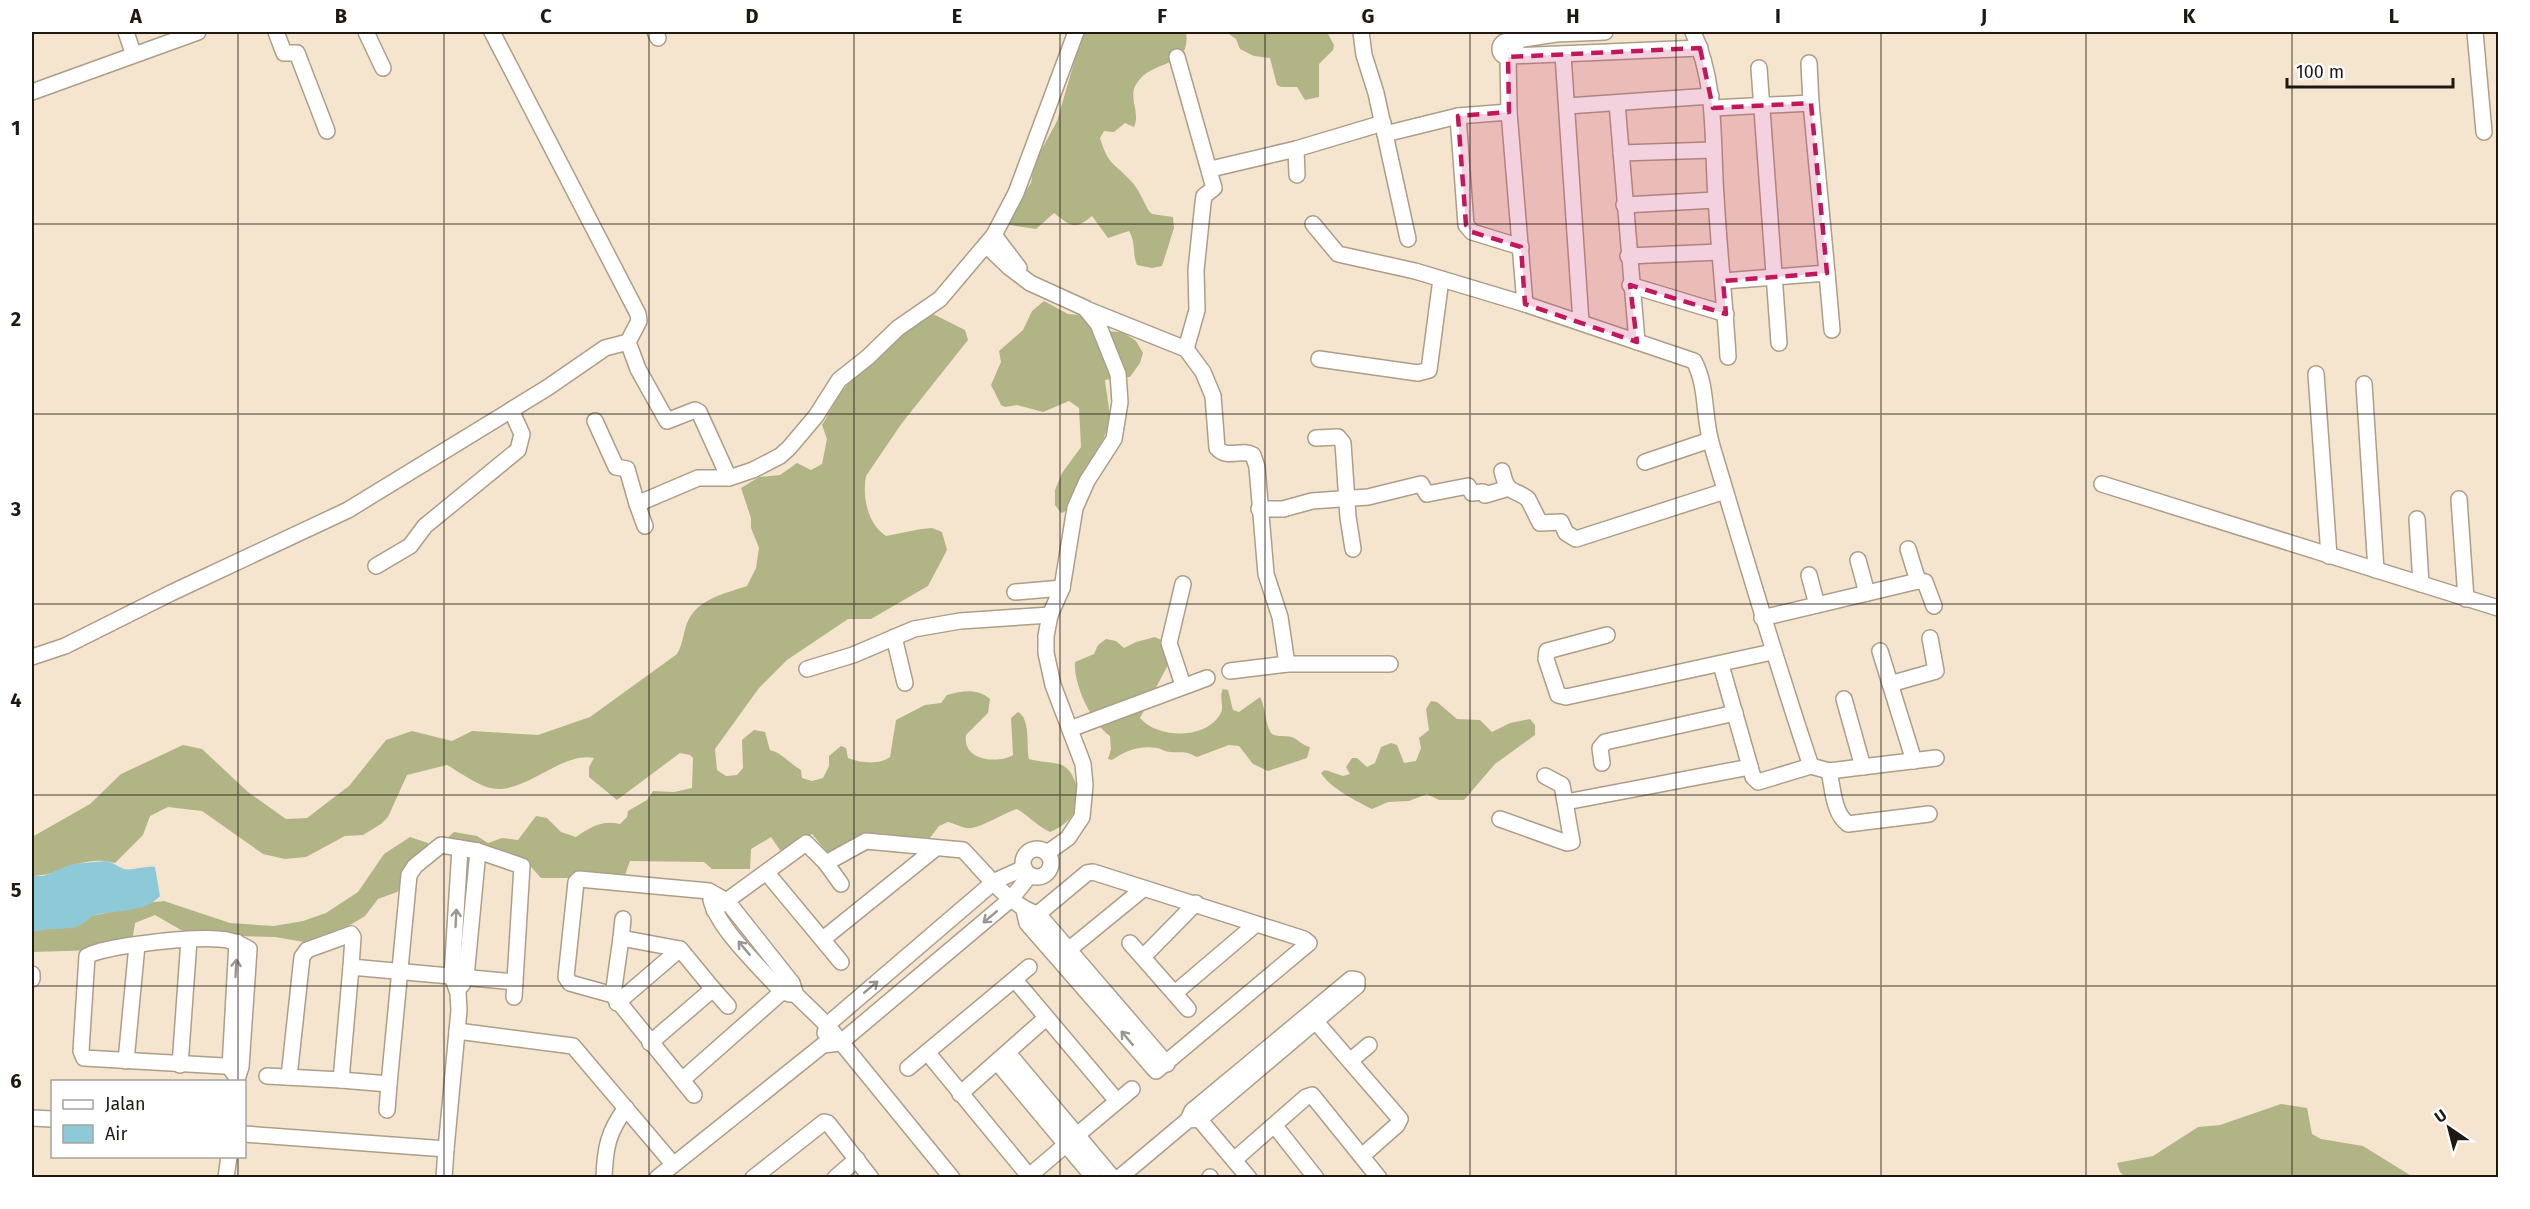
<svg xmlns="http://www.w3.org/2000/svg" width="2530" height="1209" viewBox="0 0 2530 1209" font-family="'Fira Sans',sans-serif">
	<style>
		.forest { fill: #b1b585 }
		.water { fill: #8dc9d7 }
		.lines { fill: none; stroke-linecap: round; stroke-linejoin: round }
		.minor-casing { stroke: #ac9e89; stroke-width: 18 }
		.minor { stroke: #fff; stroke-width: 15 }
		.oneway { stroke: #9a9793 }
		.marked { fill: #c2185b; fill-opacity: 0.2; stroke: #c2185b; stroke-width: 4.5; stroke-dasharray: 12 8; stroke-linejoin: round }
		.grid { fill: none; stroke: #1e1810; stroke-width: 1.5; stroke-opacity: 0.55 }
		.neatline { fill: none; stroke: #1e1810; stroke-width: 2 }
		.grid-label { font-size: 20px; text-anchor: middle; font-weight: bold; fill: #1e1810 }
	</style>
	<rect width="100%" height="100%" fill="#f5e5cf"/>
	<!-- forest -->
	<g class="forest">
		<path d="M1083,32H1186C1192,70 1153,58 1137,83C1127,97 1141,112 1134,127L1125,123L1114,132L1104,131L1100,138C1109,167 1114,162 1131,181C1139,189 1143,201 1149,211L1152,214L1173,217L1174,228L1162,266L1152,268L1137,265C1132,253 1136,242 1129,231L1108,238L1092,216C1074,231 1071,226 1054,213L1036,229L1010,225L1008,220L1031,183L1034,164L1057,121Z"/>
		<polygon points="1226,32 1327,32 1334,45 1333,50 1319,64 1319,97 1305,100 1297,87 1281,87 1277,85 1270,58 1254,56 1240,49 1236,39"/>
		<path d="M1044,301L1068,314L1079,315L1098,331L1123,332L1136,341L1143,353L1140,363L1130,377L1105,380C1106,392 1110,406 1109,418C1107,442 1091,457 1082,478C1077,490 1076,509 1061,513L1055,505V490L1062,473L1081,447L1079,408L1069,401L1043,412L1017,405L1005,407L1001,405L991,385L1001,362L999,351L1023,330L1032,311Z"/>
		<path d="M931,313L965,330L968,340L902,423L866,476C862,498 868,524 886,536L921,529L932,528L942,532L947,550L928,586L871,619H848L787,660L759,688L715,749L717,770L726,776L737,775L743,768L742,740L754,730L765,732L770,750C782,753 789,763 801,770L802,778L812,781L823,778L829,766V756L841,746L846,748L848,758C860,763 879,765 890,757L896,720L925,705L941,703L947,695C963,691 977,688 990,699L988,713L966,735C962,761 998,764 1013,755L1011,718L1018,712C1031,719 1026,746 1029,759C1038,762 1055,762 1062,765C1070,769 1073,776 1076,784C1084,807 1071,823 1050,832C1037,826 1029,816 1017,809C1003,813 979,830 966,828C960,827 954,823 948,822L939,826L930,838L861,834L830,856L812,834L782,853L771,837L751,849L750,869H712L704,862L630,861L624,878H541L523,858L446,839L454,832L477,836L488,843L502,838L518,840L536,816L547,818L561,832L576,837C591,827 602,820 620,824L627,817L628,811L647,800L653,791L674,792L692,788L693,758L690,755L680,753L617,800L589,777V767L594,758C565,751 530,789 498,789C482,789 461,773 447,765L407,775L388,817L381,824L363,835L345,836L306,857L285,859L263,854L202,811L168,807L150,816L143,835L115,863C80,854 61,876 32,876V837L90,804L121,774L183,745L202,749L248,792L286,819L307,818L349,786L386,740L412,731L452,741L472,731L538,735L590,717L677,654C683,644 683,634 687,623C698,598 724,594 747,586L756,568L759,548L751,528V518L741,488L759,477L780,475L797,463L811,470L822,464L827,439L822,425C829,414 835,400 844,389C866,360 900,331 931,313Z"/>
		<path d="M1155,637L1165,642L1169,663L1140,718C1158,739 1204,739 1219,716C1226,707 1218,698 1223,689L1228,690L1233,710L1239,712L1260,697C1266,707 1266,733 1274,735C1280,737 1288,735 1294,738C1300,741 1302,745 1310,747L1307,758L1268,771L1253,764L1239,746L1229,745L1197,757C1184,750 1184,753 1170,752C1166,752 1162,749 1157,748C1140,745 1126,750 1112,760L1108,759L1111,749L1110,736C1092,724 1073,684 1075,662L1094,654L1098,645L1106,639L1116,641L1124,648L1136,642Z"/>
		<path d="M1431,701L1437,702L1457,719L1480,720L1492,732L1510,723L1530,719L1535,725V735L1495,764L1464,800H1439L1427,794L1409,801L1388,802L1372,809C1356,801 1330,788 1321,773L1325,770L1343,776L1350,774L1346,767L1352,758H1357L1367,767L1375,763L1381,747L1391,743L1397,745L1404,763L1416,761L1421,748L1419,738L1429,730L1426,709Z"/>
		<path d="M410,837L428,843L425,863L397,892L378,899L365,916L352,924L304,942L275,937L206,935L181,930L155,915L135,923L131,949L32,952V932C52,925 75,931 92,916L154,902L164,901L230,923L274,926L303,921L326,913L358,892L384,854Z"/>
		<polygon points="2281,1104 2307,1108 2312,1134 2321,1139 2363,1146 2413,1177 2126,1178 2120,1172 2117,1163 2153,1156 2198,1127 2220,1125"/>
	</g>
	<!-- water -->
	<path class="water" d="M106,861C113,862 118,867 124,869C130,871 145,866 155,867L160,896C144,914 114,909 93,916C88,918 84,924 78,926C65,931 48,927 32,932V876H43L72,864Z"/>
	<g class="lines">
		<defs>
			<g id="minor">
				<polyline points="126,32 133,53"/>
				<polyline points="276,32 284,53 297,53 327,131"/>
				<polyline points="366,32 383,68"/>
				<polyline points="492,32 638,314 639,321 628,342 638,369 667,421 695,410 699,412 729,478 753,470 780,456 789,448 816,416 839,380 868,357 898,328 940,299 994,235 1016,193 1076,32"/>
				<polyline points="655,32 658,38"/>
				<polyline points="1361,32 1364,55 1376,93 1408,239"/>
				<path d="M1693,32C1717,84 1712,141 1716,197C1719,251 1725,304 1728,357"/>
				<polyline points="2475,32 2484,132"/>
				<polyline points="1511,41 1556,34 1605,32"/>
				<circle cx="1508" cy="49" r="8"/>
				<polyline points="1563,55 1581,322"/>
				<polyline points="1511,56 1700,48"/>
				<polyline points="1177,57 1214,188 1204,196 1203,203 1196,270 1197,310 1186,349"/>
				<polyline points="1809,63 1811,103"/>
				<polyline points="1759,68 1779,343"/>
				<polyline points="32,92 198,32"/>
				<polyline points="1617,103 1637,342"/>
				<polyline points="1567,106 1711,96"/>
				<polyline points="1713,108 1811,103 1827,273 1723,281"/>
				<polyline points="1458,116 1466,225 1472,232 1521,247"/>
				<polyline points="1385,134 1458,116 1509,112"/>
				<polyline points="1296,149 1297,175"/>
				<polyline points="1621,153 1713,150"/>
				<polyline points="1211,169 1296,149 1383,123"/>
				<polyline points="1624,205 1716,200"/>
				<polyline points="1313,224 1338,254 1415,271 1525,304 1509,112 1508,57"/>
				<polyline points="994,235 1019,268"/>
				<polyline points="986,245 1009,267 1030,283 1085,308 1098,324 1118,374 1120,402 1114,439 1087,481 1075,508 1062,588 1050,615 1046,636 1046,653 1053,685 1083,764 1085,785 1082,817 1068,838 1047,853"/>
				<polyline points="1628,256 1719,252"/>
				<polyline points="1827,273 1832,330"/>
				<polyline points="1630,285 1726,314"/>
				<path d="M1525,304L1694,361C1708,387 1703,418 1712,446C1744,553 1775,660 1811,766"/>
				<path d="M1086,309L1186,349L1203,372L1213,396L1217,448C1228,460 1241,448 1253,455L1257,467L1266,574L1280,617L1287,664H1390"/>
				<polyline points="1319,359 1418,373 1429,370 1441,279"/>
				<polyline points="2316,374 2329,556"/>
				<polyline points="2364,384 2376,570"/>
				<polyline points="595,421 616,467 627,469 637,504 698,478 729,478"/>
				<polyline points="1316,438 1338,437 1343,443 1348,517 1353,549"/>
				<polyline points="1645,462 1710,440"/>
				<path d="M1502,471C1508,496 1512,487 1528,499L1540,523L1561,522L1566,533L1576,539L1725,491"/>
				<polyline points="2102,484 2498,608"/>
				<polyline points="2459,499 2466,599"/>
				<polyline points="637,504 645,526"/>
				<polyline points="1259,509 1283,509 1312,501 1368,497 1421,484 1427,494 1468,486 1472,493 1483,492 1485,495 1509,488"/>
				<polyline points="2417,519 2421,584"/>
				<polyline points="1908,549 1918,581"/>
				<polyline points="1858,560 1867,593"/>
				<polyline points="376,566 410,546 425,526 518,450 522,434 511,410"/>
				<polyline points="1809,575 1817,605"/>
				<polyline points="1015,592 1062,588"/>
				<polyline points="1762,618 1918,581 1925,582 1934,606"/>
				<polyline points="1607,635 1547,651 1546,659 1558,695 1566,697 1772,652"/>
				<polyline points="894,637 905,683"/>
				<polyline points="1880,651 1914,761"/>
				<polyline points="32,657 65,646 171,593 348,510 547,388 605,348 628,342"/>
				<polyline points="1721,665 1753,777 1758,782 1811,766 1829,771 1936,758"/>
				<polyline points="807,669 853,655 914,629 960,621 1050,615"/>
				<polyline points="1230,671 1287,664"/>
				<polyline points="1890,684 1936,671 1930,638"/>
				<polyline points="1183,685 1169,643 1183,584"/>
				<polyline points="1844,699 1863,767"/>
				<polyline points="1070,729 1207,678"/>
				<polyline points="1602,763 1600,748 1605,742 1735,713"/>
				<path d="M1829,771C1833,788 1833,813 1848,824L1929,814"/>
				<polyline points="1566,802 1750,767"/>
				<polyline points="1500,819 1567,843 1572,842 1562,785 1545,776"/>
				<circle cx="1037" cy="863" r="14"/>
				<path d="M826,863L866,841L963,850C983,870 1010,907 1038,914L1167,1064"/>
				<polyline points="767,873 841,962"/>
				<path d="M711,900C719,930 761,968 782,992L790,994"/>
				<polyline points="714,910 806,843 826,863 841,884"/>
				<polyline points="1024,910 1027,923 1156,1071 1309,943 1304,939 1093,872 1087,873 1027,923"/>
				<polyline points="621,938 623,919"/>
				<polyline points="823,939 936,848"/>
				<polyline points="1130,943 1188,1009"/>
				<polyline points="680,949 621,938 613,995 570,983 566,977 576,882 579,879 709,891 727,901 792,983 796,995 827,1025 952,1178"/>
				<polyline points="1061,956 1143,889"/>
				<polyline points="1144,956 1196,903"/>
				<polyline points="32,979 32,974"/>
				<polyline points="1015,980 1117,1101"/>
				<polyline points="462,985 466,977 478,851"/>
				<polyline points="713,989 728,1006"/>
				<polyline points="1176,992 1256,924"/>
				<polyline points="613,995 694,1095"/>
				<polyline points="617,1003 680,949 713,989 650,1043"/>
				<polyline points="1311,1016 1400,1119 1397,1125 1362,1156"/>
				<polyline points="457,1031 573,1046 673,1164"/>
				<polyline points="825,1033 827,1025 995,881 1024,868"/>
				<polyline points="927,1052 1029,1176"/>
				<polyline points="1008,1053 1077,1135 1027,1178"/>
				<polyline points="126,1061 137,945"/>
				<polyline points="1350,1061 1369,1045"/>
				<polyline points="998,1063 1094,1178"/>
				<polyline points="180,1065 189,940"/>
				<polyline points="908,1068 1029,967"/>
				<polyline points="236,1076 230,1068 237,942"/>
				<polyline points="267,1076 341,1080 351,967"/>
				<polyline points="289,1077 302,957 307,950 351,934 353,937 351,967 515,982"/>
				<polyline points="341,1080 389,1084 409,875 415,866 441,845 478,851 522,866 514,997"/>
				<polyline points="682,1080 792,983"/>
				<path d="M236,1082L241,1067L249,949C239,943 229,939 218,939C193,937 107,945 87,956L81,1051L84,1058L241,1067"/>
				<polyline points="960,1094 1046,1018"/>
				<polyline points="387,1110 389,1084"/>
				<polyline points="1194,1113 1249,1178"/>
				<polyline points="32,1118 52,1119"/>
				<polyline points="1275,1126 1316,1178"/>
				<polyline points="244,1134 446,1149 444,1178"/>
				<polyline points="446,1149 459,1010 458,993 452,976 460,848"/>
				<polyline points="1234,1160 1306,1097 1312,1095 1379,1178"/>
				<polyline points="226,1178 229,1156"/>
				<path d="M604,1178C605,1148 608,1132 626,1108"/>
				<polyline points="657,1178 823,1045 840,1043 1011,899 1030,875"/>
				<polyline points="753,1178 824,1122 828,1123 871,1178"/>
				<polyline points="835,1178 857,1159"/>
				<polyline points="1113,1178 1077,1135 1132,1089"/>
				<polyline points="1119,1178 1188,1120 1192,1111 1351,979 1357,980 1357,986 1200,1119 1188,1120"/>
				<polyline points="1210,1178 1210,1177"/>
			</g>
		</defs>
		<!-- minor casing -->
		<use href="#minor" class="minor-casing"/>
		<!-- minor -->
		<use href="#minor" class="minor"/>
	</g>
	<!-- one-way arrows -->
	<defs><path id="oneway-shaft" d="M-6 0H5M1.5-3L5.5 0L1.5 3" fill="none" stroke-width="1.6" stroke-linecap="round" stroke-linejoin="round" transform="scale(1.5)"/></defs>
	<g class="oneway">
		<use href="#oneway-shaft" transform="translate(990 917) rotate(140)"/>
		<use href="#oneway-shaft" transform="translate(456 918) rotate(-87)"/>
		<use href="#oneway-shaft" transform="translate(744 948) rotate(-130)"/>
		<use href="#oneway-shaft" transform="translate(236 968) rotate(-87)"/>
		<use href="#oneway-shaft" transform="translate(871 987) rotate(-40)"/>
		<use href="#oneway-shaft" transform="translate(1127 1038) rotate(-130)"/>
	</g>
	<!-- marked area -->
	<path class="marked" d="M1700,48L1713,108L1811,103L1827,273L1723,281L1726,314L1630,285L1637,342L1525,304L1521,247L1472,232L1466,225L1458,116L1509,112L1508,57Z"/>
	<!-- grid -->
	<path class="grid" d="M238,32V1082M444,32V1178M649,32V1178M854,32V1178M1060,32V1178M1265,32V1178M1470,32V1178M1676,32V1178M1881,32V1178M2086,32V1178M2292,32V1178M32,224H2498M32,414H2498M32,604H2498M32,795H2498M32,986H2498M238,1156V1178"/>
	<!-- border -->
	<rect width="2530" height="1209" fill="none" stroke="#ffffff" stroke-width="66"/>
	<!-- legend -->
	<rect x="51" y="1080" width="195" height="78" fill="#ffffff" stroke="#a5a39f" stroke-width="1.5"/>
	<rect x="63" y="1100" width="30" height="9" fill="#ffffff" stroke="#a5a39f" stroke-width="1.5"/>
	<text x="105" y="1110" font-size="18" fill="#1e1810">Jalan</text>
	<rect x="63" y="1125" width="30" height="18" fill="#8dc9d7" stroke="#a5a39f" stroke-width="1.5"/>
	<text x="105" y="1140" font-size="18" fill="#1e1810">Air</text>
	<!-- north arrow -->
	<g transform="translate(2449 1128) rotate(325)" stroke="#ffffff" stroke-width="4.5" paint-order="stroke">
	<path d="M0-4.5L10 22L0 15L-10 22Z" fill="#1e1810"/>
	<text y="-9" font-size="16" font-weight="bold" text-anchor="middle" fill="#1e1810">U</text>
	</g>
	<!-- scale -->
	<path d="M2287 78v9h166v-9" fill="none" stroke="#1e1810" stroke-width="3"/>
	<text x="2296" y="78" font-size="18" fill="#1e1810" stroke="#ffffff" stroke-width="4.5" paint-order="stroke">100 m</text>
	<rect x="33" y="33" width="2464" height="1143" class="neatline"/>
	<g class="grid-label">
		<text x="136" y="23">A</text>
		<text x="341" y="23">B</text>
		<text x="546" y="23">C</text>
		<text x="752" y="23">D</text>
		<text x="957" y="23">E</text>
		<text x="1162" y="23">F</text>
		<text x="1368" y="23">G</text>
		<text x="1573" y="23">H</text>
		<text x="1778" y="23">I</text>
		<text x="1984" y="23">J</text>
		<text x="2189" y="23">K</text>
		<text x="2394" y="23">L</text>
		<text x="16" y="135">1</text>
		<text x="16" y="326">2</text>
		<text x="16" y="516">3</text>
		<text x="16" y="707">4</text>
		<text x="16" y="897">5</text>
		<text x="16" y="1088">6</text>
	</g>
</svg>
